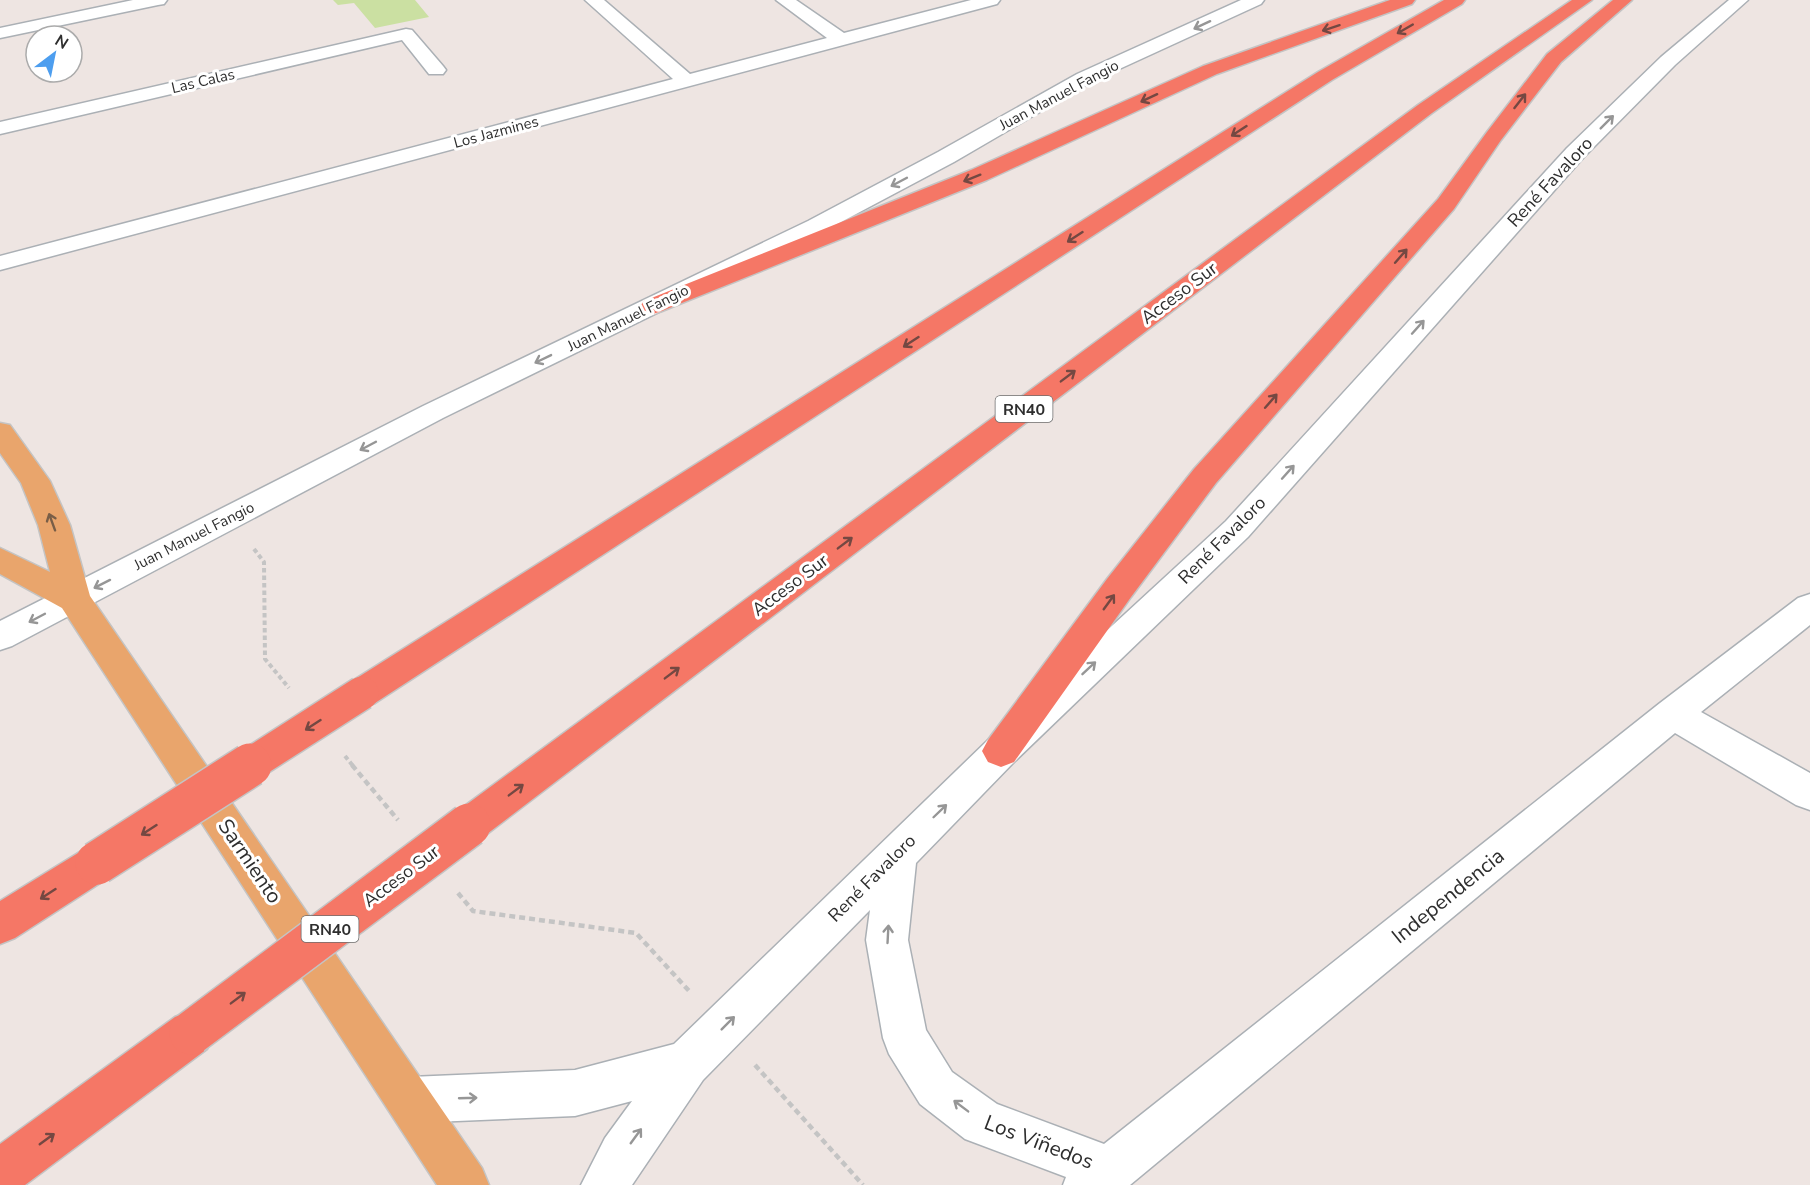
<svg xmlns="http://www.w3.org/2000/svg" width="1810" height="1185" viewBox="0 0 1810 1185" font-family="'Nunito Sans',sans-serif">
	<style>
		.green { fill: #cbe0a2 }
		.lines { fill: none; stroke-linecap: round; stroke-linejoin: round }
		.minor-casing { stroke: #abb0b5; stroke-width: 3 }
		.major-casing { stroke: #c4c4c4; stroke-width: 3 }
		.highway-casing { stroke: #c4c4c4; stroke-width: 3 }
		.path-far1 { stroke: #c4c4c4; stroke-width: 4; stroke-dasharray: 4.5 3; stroke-linecap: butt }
		.path { stroke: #c4c4c4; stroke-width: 4.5; stroke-dasharray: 6 4; stroke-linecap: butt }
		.minor { fill: #fff; fill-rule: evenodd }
		.major { fill: #e9a56c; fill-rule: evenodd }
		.highway { fill: #f57766; fill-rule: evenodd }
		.highway-bridge-far1-casing { stroke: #c4c4c4; stroke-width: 36; stroke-linecap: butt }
		.highway-bridge-casing { stroke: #c4c4c4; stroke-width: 46; stroke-linecap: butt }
		.highway-bridge-far1 { stroke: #f57766; stroke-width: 33 }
		.highway-bridge { stroke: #f57766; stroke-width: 43 }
		.oneway { stroke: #969696 }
		.oneway2 { stroke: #744842 }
		.oneway3 { stroke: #795e47 }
		.labels { text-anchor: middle; stroke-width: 6; stroke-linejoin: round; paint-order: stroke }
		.far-street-label { font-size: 15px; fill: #2e2e2e; stroke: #fff }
		.shield { fill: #fff; stroke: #6d6d6d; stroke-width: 1.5 }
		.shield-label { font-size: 16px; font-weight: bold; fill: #2e2e2e }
		.street-label { font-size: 18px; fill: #2e2e2e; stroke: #fff }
		.near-street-label { font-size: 21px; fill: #2e2e2e; stroke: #fff }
	</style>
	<rect width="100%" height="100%" fill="#eee5e2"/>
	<!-- green -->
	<polygon class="green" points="333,0 415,0 429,17 375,28 354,3 338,5"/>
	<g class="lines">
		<defs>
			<g id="minor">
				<polygon points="133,0 167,0 164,4 158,5 0,38 0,28"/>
				<polygon points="585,0 604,0 690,74 827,38 776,0 796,0 844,33 971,0 1000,0 997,4 0,270 0,256 673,79"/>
				<polygon points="1241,0 1264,0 1261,4 1091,82 954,162 824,231 443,418 12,646 0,650 0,621 423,406 808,221 938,152 1077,74"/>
				<polygon points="1729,0 1748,0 1675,65 1583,158 1248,537 1014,762 916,863 908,940 926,1030 952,1072 997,1104 1104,1144 1660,703 1798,598 1810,594 1810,625 1701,712 1810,773 1810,810 1796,805 1675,733 1130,1185 1063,1185 1066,1177 965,1139 920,1104 889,1054 883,1038 866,940 870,910 703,1080 632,1185 581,1185 605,1138 632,1101 575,1116 410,1123 394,1116 387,1100 394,1084 410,1077 575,1070 674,1044 988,740 1226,521 1567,148 1661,57"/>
				<polygon points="406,29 412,30 443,66 446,70 443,74 429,74 402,40 0,134 0,122"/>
			</g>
			<polygon id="major" points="0,423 10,425 50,481 70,525 90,596 482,1168 489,1185 437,1185 62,608 0,574 0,548 50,572 38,525 21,483 0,453"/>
			<g id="highway">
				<polygon points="1390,0 1415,0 1412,4 1217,74 987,180 662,311 653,314 644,311 640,306 644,301 971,170 1203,66"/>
				<polygon points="1444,0 1465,0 1462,4 1332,80 375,703 362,708 349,703 344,693 349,683 1318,72"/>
				<polygon points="1572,0 1592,0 1432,113 483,837 469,843 455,837 449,825 455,813 1418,105"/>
				<polygon points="1613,0 1632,0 1561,62 1501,140 1454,209 1216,483 1131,597 1014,762 1001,767 988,762 982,751 988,740 1107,579 1194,469 1438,199 1487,132 1547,54"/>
				<polygon points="97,845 111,850 117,863 111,876 15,938 0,944 0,901 83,850"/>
				<polygon points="191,1011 207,1017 213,1033 207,1049 25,1185 0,1185 0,1144 175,1017"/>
			</g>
		</defs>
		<!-- minor casing -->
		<use href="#minor" class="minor-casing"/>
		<!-- major casing -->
		<use href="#major" class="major-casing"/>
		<!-- highway casing -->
		<use href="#highway" class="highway-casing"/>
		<!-- path-far1 -->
		<g class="path-far1">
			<polyline points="254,549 264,562 265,659 289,688"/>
			<polyline points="345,756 353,766"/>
		</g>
		<!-- path -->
		<g class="path">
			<polyline points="352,765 398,820"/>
			<polyline points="458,893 473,911 636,933 690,992"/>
			<polyline points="755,1065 863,1185"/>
		</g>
		<!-- minor -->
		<use href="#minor" class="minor"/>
		<!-- major -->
		<use href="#major" class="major"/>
		<!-- highway -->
		<use href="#highway" class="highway"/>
		<defs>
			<polyline id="highway-bridge-far1" points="248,766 362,693"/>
			<g id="highway-bridge">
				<polyline points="97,863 250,765"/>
				<polyline points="191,1033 469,825"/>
			</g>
		</defs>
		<!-- highway-bridge-far1 casing -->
		<use href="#highway-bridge-far1" class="highway-bridge-far1-casing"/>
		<!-- highway-bridge casing -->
		<use href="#highway-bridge" class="highway-bridge-casing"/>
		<!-- highway-bridge-far1 -->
		<use href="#highway-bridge-far1" class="highway-bridge-far1"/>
		<!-- highway-bridge -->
		<use href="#highway-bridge" class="highway-bridge"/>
	</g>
	<!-- one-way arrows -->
	<defs><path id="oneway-shaft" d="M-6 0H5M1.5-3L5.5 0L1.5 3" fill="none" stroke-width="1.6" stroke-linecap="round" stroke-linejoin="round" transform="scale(1.5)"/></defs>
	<g class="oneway">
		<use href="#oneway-shaft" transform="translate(1202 25) rotate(155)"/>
		<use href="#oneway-shaft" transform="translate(1607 122) rotate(-45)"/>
		<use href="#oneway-shaft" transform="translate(899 182) rotate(152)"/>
		<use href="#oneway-shaft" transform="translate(1418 327) rotate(-48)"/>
		<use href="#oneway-shaft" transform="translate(543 359) rotate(154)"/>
		<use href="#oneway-shaft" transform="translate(368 446) rotate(152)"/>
		<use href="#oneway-shaft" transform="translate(1288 472) rotate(-48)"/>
		<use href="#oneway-shaft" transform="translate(102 584) rotate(153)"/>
		<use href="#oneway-shaft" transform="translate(37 618) rotate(152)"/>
		<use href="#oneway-shaft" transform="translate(1089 668) rotate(-43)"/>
		<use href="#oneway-shaft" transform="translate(940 811) rotate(-44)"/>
		<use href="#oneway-shaft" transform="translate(888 934) rotate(-87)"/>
		<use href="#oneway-shaft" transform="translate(728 1023) rotate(-45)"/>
		<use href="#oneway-shaft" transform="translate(468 1098) rotate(-2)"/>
		<use href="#oneway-shaft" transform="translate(961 1106) rotate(-143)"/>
		<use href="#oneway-shaft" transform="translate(636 1136) rotate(-54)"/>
	</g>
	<g class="oneway2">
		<use href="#oneway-shaft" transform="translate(1331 28) rotate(162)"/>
		<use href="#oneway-shaft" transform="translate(1405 29) rotate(150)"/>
		<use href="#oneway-shaft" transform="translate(1149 98) rotate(155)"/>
		<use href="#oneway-shaft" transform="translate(1520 101) rotate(-52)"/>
		<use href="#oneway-shaft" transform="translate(1239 131) rotate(147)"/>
		<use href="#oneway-shaft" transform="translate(972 178) rotate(158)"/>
		<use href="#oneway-shaft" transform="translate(1075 237) rotate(147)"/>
		<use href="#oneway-shaft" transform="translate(1401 256) rotate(-49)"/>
		<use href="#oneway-shaft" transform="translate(911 342) rotate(147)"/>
		<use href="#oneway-shaft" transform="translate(1068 376) rotate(-37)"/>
		<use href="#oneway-shaft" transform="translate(1271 401) rotate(-49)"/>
		<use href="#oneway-shaft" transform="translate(845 543) rotate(-37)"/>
		<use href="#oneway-shaft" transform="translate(1109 602) rotate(-54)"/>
		<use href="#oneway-shaft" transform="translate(672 673) rotate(-37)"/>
		<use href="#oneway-shaft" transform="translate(313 725) rotate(147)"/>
		<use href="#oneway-shaft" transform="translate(516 790) rotate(-37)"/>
		<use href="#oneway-shaft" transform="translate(149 830) rotate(147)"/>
		<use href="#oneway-shaft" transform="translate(48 894) rotate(147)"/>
		<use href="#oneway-shaft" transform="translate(238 998) rotate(-37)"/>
		<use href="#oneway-shaft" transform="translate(47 1139) rotate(-36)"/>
	</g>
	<use class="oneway3" href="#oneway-shaft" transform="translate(52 522) rotate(-110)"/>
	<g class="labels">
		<!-- far-street labels -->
		<g class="far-street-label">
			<text transform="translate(203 81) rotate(-13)" y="5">Las Calas</text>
			<text transform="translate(1059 95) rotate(-28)" y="5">Juan Manuel Fangio</text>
			<text transform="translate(496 132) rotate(-15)" y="5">Los Jazmines</text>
			<text transform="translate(628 318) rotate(-26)" y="5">Juan Manuel Fangio</text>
			<text transform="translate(194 536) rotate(-27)" y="5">Juan Manuel Fangio</text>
		</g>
		<!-- shield labels -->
		<g class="shield">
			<rect x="995.5" y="396" width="57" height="26" rx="4.5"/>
			<rect x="301.5" y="916" width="57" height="26" rx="4.5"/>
		</g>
		<g class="shield-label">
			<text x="1024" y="415">RN40</text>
			<text x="330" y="935">RN40</text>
		</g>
		<!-- street labels -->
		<g class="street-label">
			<text transform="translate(1550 182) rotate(-47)" y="6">René Favaloro</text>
			<text transform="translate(1179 293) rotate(-37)" y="6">Acceso Sur</text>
			<text transform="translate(1222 540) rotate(-45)" y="6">René Favaloro</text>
			<text transform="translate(790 585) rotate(-37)" y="6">Acceso Sur</text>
			<text transform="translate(401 876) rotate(-37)" y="6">Acceso Sur</text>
			<text transform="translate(872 878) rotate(-45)" y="6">René Favaloro</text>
		</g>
		<!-- near-street labels -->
		<g class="near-street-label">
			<text transform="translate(250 861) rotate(56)" y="7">Sarmiento</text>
			<text transform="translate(1448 896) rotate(-39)" y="7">Independencia</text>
			<text transform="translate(1039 1142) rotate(21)" y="7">Los Viñedos</text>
		</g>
	</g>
	<!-- north arrow -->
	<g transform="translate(54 54) rotate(32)"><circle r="28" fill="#ffffff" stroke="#ababab" stroke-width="1.5"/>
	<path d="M0-4.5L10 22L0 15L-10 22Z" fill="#4d9eef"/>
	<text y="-9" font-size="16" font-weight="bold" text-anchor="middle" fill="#2e2e2e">N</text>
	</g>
</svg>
